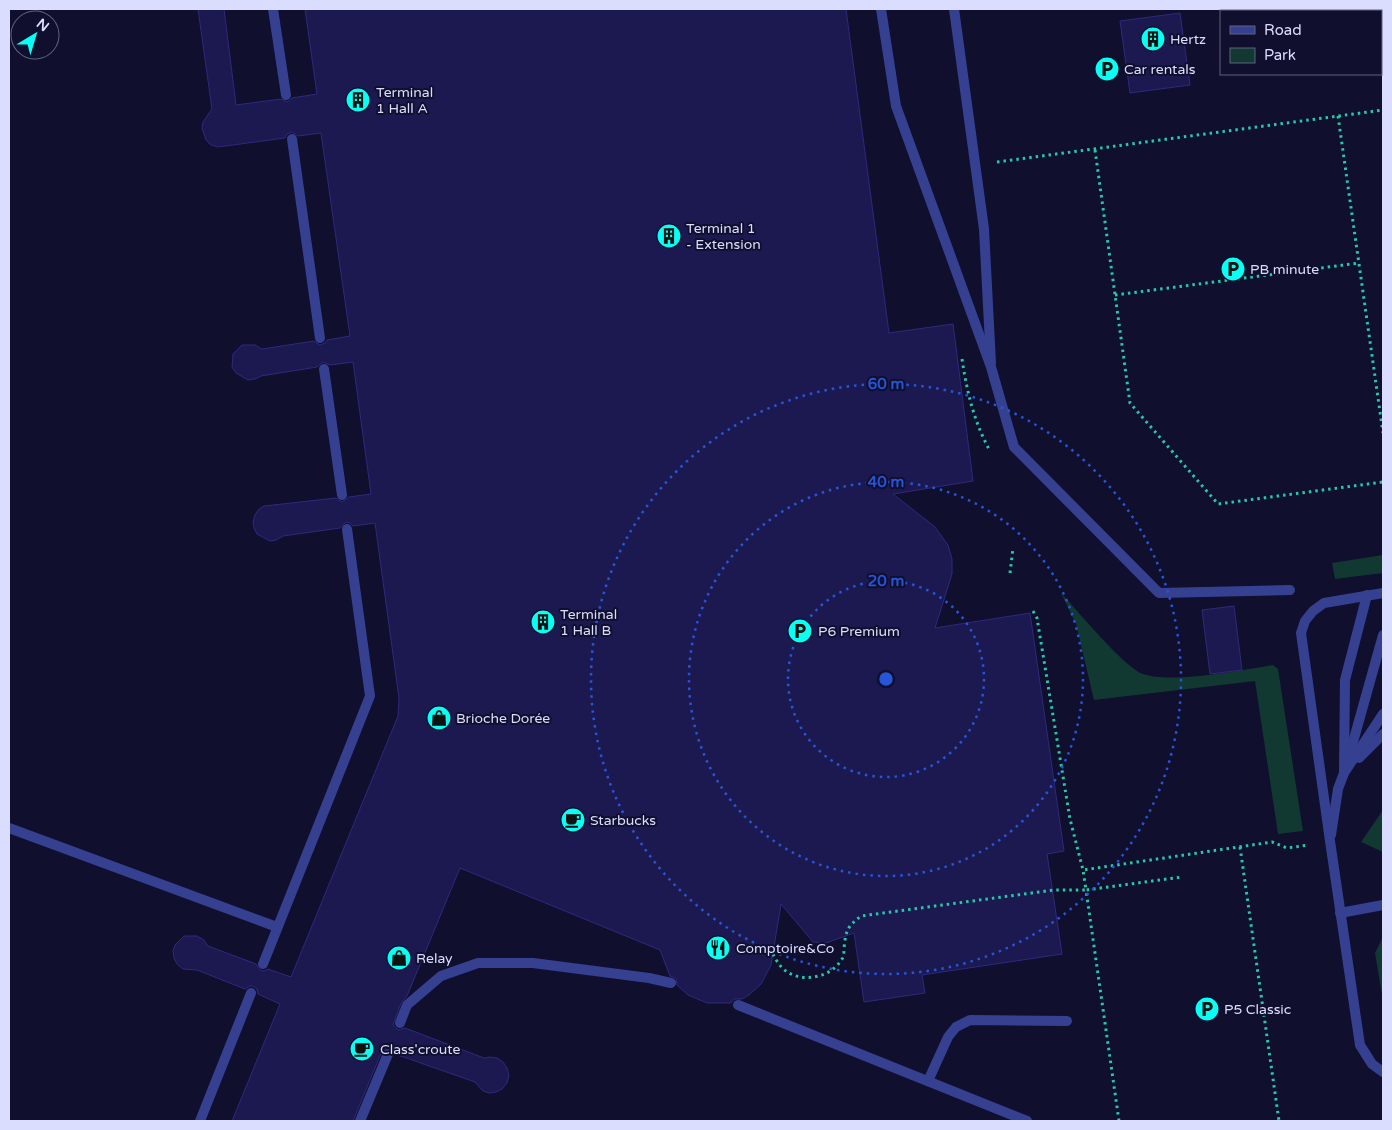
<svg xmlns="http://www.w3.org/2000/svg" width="1392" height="1130" viewBox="0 0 1392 1130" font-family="'Varela Round',sans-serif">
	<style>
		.green { fill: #113831 }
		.building { fill: #1c1950; stroke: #2e297e }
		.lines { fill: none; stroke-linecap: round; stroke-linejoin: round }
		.path { stroke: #25c9a8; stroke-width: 3; stroke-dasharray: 2.5 4; stroke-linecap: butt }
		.service { stroke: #364091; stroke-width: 10 }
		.minor { stroke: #364091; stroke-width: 10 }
		.ring { fill: none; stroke: #2655da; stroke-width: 2.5; stroke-dasharray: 2.5 5 }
		.labels { text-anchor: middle; stroke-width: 4; stroke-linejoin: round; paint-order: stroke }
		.poi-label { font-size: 14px; fill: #dbddff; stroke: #100f2e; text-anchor: start }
		.centre { fill: #2655da; stroke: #100f2e; stroke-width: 2.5 }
		.ring-label { font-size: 15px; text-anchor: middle; font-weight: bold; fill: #2655da; stroke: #100f2e; stroke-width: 4; stroke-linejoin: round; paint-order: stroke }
	</style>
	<rect width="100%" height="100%" fill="#100f2e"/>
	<!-- green -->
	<g class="green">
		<polygon points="1383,555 1383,573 1335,579 1332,563"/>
		<path d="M1061,593C1077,610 1125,668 1143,674C1170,684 1242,670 1273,665L1278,669L1303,831L1278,834L1255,681L1094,700L1076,624Z"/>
		<polygon points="1383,810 1383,852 1361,842"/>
		<polygon points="1383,937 1383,1001 1375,953"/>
	</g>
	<!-- building -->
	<g class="building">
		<polygon points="198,9 224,9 236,105 281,99 287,102 292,98 317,94 305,9 846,9 889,333 953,324 973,481 893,494 935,527 948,545 952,559 952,574 935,628 1030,613 1064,851 1047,854 1062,954 922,975 925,993 864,1002 854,933 826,943 813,942 781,904 771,965 761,984 749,995 742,999 734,999 731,1003 707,1003 688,995 677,985 676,978 670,976 660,950 460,868 407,996 401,1003 393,1025 398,1030 405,1028 484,1058 490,1057 497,1058 503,1062 507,1068 509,1075 507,1083 502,1089 496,1092 489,1093 483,1091 475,1082 395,1054 393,1049 387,1047 382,1051 353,1121 232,1121 280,1004 258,994 257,989 253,986 250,986 245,989 197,970 183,969 177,964 174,958 173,951 175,945 184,936 197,936 204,940 208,946 256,964 260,970 264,971 268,969 291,977 398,716 399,698 375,523 353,526 350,523 346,522 340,528 283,536 276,540 270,541 257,534 254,528 253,522 255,515 259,509 264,506 336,498 342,502 349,497 371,494 353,362 330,365 323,362 317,367 261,376 255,379 248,380 236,373 232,367 233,354 242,345 255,345 262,349 314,341 320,345 325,343 327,340 350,336 321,133 298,136 292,132 287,134 285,138 218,147 211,145 206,140 202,128 203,122 212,109"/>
		<polygon points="1180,13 1190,85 1130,93 1120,21"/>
		<polygon points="1234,606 1242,670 1210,674 1202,610"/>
	</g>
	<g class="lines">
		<!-- path -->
		<g class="path">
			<polyline points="1338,116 1383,433"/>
			<polyline points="1095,150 1130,403 1218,504 1383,482"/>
			<polyline points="997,162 1383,110"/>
			<polyline points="1115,295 1359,263"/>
			<path d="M962,359C967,392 974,422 990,451"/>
			<polyline points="1010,573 1013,548"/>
			<polyline points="1033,611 1037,618 1070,819 1083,870"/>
			<polyline points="1240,847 1279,1121"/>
			<path d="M773,954C777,962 782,970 791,974C808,982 832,976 842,959C844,956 844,952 844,948C846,930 847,927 861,916L1054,890H1086L1083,870L1272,842L1287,848L1309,845"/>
			<polyline points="1119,1121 1086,890 1182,877"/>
		</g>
		<!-- service -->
		<g class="service">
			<polyline points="273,9 286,95"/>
			<polyline points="954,9 984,229 991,363"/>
			<polyline points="292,139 320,338"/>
			<polyline points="324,369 342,495"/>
			<polyline points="1359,758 1383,734"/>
			<polyline points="1348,760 1383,635"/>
			<polyline points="1344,773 1345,680 1367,595"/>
			<polyline points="9,828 277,927"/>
			<polyline points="1331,835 1338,789 1344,773 1383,714"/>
			<polyline points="1340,913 1383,905"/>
			<polyline points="263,964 370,696 347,529"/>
			<polyline points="738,1005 1027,1121"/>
			<polyline points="400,1023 407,1005 441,976 478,963 533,963 649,978 671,983"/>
			<polyline points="928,1081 948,1037 956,1027 970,1020 1067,1021"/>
			<polyline points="200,1121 251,993"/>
			<polyline points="360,1121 388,1054"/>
		</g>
		<!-- minor -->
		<g class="minor">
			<polyline points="881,9 896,106 991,367 1014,447 1159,593 1290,590"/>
			<polyline points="1383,593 1324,603 1313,611 1305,621 1301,633 1330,841 1360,1045 1372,1064 1383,1072"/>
		</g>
	</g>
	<!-- distance rings -->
	<g class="ring">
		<circle cx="886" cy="679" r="98"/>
		<circle cx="886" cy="679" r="197"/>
		<circle cx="886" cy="679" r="295"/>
	</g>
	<!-- icons -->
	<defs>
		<symbol id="building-disc" viewBox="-11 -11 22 22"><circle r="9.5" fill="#07fff4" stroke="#100f2e"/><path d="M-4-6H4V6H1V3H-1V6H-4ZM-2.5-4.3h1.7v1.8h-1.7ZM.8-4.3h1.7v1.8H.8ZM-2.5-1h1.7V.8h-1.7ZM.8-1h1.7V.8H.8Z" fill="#111"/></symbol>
		<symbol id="parking-disc" viewBox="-11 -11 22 22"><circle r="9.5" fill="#07fff4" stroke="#100f2e"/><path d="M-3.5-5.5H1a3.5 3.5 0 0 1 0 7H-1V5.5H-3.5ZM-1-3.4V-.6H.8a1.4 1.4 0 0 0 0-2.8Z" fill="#111"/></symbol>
		<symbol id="shop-disc" viewBox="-11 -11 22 22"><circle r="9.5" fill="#07fff4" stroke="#100f2e"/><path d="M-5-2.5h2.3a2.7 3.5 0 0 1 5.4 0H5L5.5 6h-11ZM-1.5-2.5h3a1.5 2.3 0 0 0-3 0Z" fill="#111"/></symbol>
		<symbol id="cafe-disc" viewBox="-11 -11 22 22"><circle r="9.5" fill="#07fff4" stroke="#100f2e"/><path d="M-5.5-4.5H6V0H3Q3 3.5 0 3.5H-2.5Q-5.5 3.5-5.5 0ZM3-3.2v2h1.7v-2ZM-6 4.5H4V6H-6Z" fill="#111"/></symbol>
		<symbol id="restaurant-disc" viewBox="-11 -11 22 22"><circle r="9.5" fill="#07fff4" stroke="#100f2e"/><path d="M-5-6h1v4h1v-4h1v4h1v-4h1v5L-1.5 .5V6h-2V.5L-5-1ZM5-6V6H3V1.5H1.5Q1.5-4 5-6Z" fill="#111"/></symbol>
	</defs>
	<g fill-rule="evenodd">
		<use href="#building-disc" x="1139" y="25" width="28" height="28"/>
		<use href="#parking-disc" x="1093" y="55" width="28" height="28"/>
		<use href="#building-disc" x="344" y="86" width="28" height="28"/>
		<use href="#building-disc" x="655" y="222" width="28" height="28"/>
		<use href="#parking-disc" x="1219" y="255" width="28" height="28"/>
		<use href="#building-disc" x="529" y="608" width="28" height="28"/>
		<use href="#parking-disc" x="786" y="617" width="28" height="28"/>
		<use href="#shop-disc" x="425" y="704" width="28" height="28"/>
		<use href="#cafe-disc" x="559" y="806" width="28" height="28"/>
		<use href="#restaurant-disc" x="704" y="934" width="28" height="28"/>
		<use href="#shop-disc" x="385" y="944" width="28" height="28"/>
		<use href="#parking-disc" x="1193" y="995" width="28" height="28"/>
		<use href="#cafe-disc" x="348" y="1035" width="28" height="28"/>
	</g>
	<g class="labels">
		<!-- poi labels -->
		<g class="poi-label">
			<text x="1170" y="44">Hertz</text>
			<text x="1124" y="74">Car rentals</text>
			<text x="376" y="97">Terminal<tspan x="376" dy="16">1 Hall A</tspan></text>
			<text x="686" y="233">Terminal 1<tspan x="686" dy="16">- Extension</tspan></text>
			<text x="1250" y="274">PB minute</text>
			<text x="560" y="619">Terminal<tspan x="560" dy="16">1 Hall B</tspan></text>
			<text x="818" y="636">P6 Premium</text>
			<text x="456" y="723">Brioche Dorée</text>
			<text x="590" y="825">Starbucks</text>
			<text x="736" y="953">Comptoire&amp;Co</text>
			<text x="416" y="963">Relay</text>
			<text x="1224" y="1014">P5 Classic</text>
			<text x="380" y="1054">Class'croute</text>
		</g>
	</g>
	<circle cx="886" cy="679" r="8" class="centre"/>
	<g class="ring-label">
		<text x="886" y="389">60 m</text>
		<text x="886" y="487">40 m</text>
		<text x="886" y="586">20 m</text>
	</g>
	<!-- border -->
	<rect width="1392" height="1130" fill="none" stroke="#dbddff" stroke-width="20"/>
	<!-- legend -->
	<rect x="1220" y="10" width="162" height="65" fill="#100f2e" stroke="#616182"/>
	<rect x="1230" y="26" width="25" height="8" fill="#364091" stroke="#616182"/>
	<text x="1264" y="35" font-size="15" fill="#dbddff">Road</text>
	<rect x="1230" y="48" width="25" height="15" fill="#113831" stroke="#616182"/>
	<text x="1264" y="60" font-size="15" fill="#dbddff">Park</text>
	<!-- north arrow -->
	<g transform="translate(35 35) rotate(38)"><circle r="24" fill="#100f2e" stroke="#616182"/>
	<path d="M0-4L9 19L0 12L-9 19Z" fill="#07fff4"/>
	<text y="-8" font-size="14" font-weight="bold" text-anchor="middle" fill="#dbddff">N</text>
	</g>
</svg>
